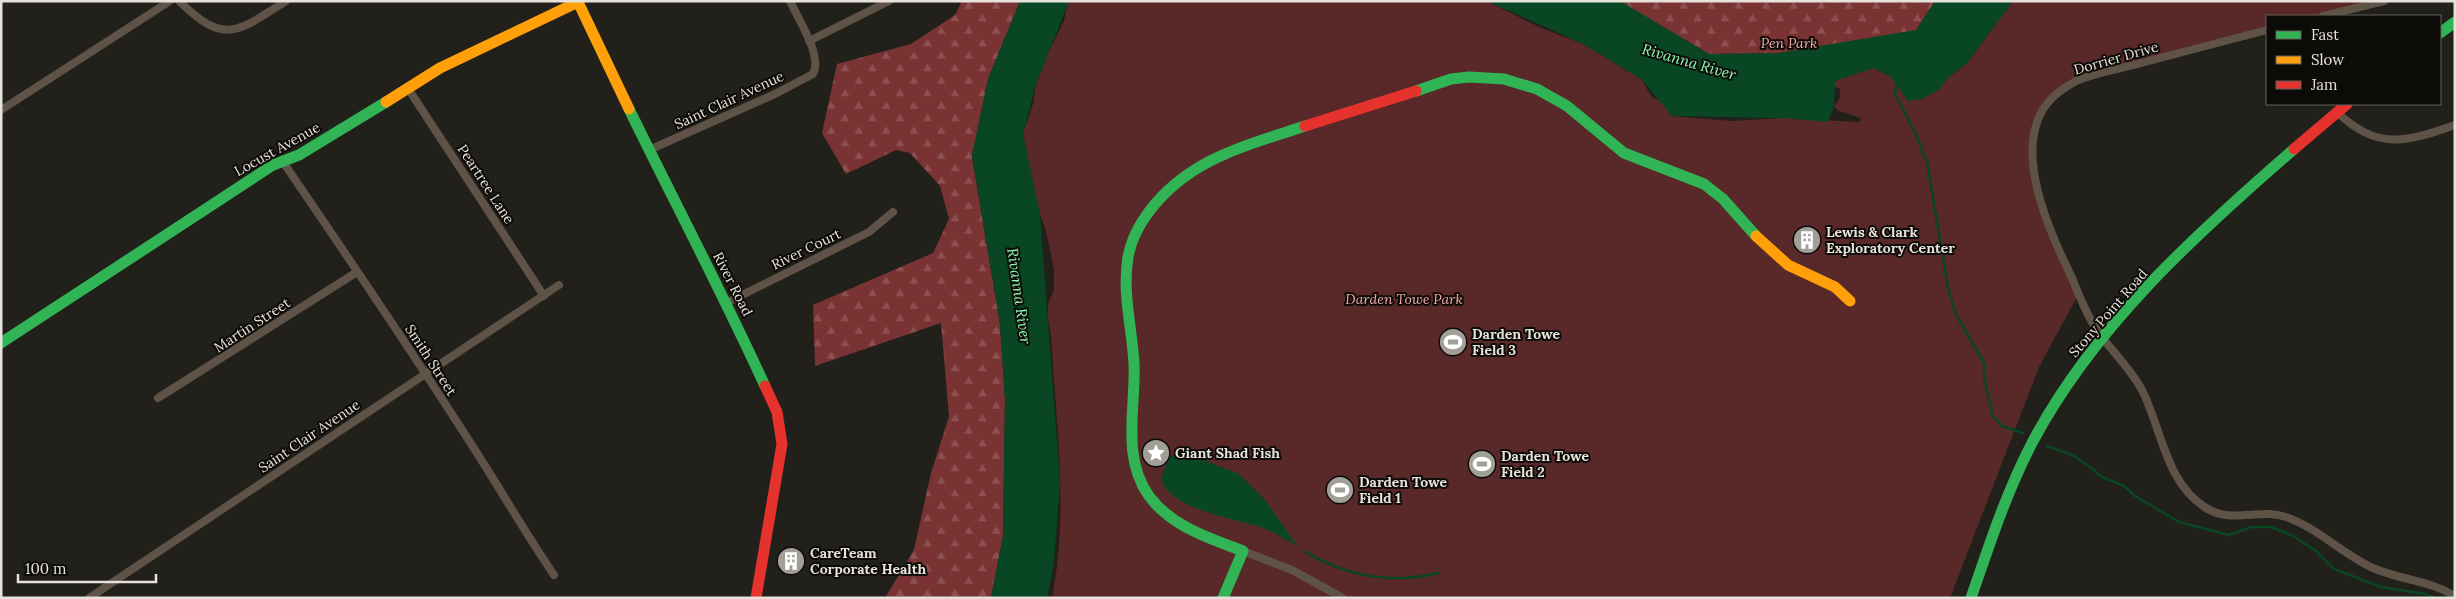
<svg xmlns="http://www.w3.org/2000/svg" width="2456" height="599" viewBox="0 0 2456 599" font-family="Lora,serif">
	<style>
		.green { fill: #582928 }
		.forest { fill: url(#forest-firs) }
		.water { fill: #094624 }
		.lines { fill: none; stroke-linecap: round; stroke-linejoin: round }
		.stream { stroke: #094624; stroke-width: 2.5 }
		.street { stroke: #5f5247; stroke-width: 8 }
		.fast { stroke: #30b455; stroke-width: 11 }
		.slow { stroke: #ff9f0a; stroke-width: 11 }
		.jam { stroke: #e5322d; stroke-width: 11 }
		.labels { text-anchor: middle; stroke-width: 4; stroke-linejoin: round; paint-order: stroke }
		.park-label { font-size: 14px; font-style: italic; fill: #f2aaa7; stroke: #0d0b07 }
		.street-label { font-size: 14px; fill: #e7e3dc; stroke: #0d0b07 }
		.poi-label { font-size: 14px; font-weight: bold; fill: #e7e3dc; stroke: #0d0b07; text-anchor: start }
		.water-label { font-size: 15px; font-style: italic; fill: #8ff9b1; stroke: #0d0b07 }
	</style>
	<defs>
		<pattern id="forest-firs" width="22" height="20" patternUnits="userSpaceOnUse" patternTransform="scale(1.25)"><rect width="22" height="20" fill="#793333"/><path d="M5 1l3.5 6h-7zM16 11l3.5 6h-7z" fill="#8c5050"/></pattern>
	</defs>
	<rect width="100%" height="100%" fill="#22201a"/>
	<!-- green -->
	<path class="green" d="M1068,1H1487L1539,27L1583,44L1641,79L1652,97L1662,102L1672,116L1731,121L1783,118L1859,122L1861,118L1839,111L1834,106L1840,98V89L1831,85L1569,1H1956L1875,69L1890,76L1908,101L1938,90L1949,77L1967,63L2013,1L2390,2L2334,16H2267V33L2075,83C2070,86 2063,89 2059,93C2005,141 2058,240 2079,293L2039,367L1950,598H1052C1069,512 1056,422 1051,336L1048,320V304L1054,289V270L1046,231L1038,209L1023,134L1034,101L1035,87L1046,57L1064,21Z"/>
	<!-- forest -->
	<g class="forest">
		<polygon points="962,1 1020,1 988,79 972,157 1000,324 1005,399 1003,536 991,598 885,598 914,550 931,473 949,416 941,323 815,366 813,305 933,253 949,219 940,186 910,153 896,150 846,174 822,133 837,64 911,44 955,15"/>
		<polygon points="1620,1 1935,1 1916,30 1778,53 1709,54"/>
	</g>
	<!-- water -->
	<g class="water">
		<polygon points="1020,1 1069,1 1035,87 1023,134 1040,214 1060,481 1054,563 1047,598 991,598 1003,536 1005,399 1000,324 972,155 988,79"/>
		<polygon points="1487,1 1620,1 1709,54 1778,53 1916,30 1935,1 2013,1 1967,63 1949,77 1938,90 1922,99 1908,101 1890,76 1874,68 1835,81 1834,106 1828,122 1783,118 1672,116 1641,79 1583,44"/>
		<path d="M1179,453L1198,458L1239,474L1265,500L1298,547C1286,539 1274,532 1260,527C1236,519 1167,509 1161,478L1169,457Z"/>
	</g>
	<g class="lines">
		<!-- stream -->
		<g class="stream">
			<polyline points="1897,83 1895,94 1915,132 1927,162 1948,288 1956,315 1984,363 1984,378 1993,416 2002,426 2023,433"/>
			<polyline points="2047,446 2072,455 2089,466 2102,477 2124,486 2135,496 2179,522 2229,535 2251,527 2271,527 2293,536 2316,551 2334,569 2381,587 2426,594 2434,598"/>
			<path d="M1304,551C1346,576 1390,585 1438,573"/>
		</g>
		<!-- street -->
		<g class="street">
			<path d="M179,1C225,46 237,32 286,1"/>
			<polyline points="2323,16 2384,1"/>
			<path d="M2267,30C2225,41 2183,52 2141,63C2120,69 2097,72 2076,81C2065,87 2054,94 2046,105C2012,152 2050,232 2072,278C2078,293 2084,308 2092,322C2106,347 2130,366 2143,392C2162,431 2166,483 2206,508C2232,524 2259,508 2286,517C2318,528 2342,554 2373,568C2400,580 2429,580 2455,596"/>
			<polyline points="809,41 889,1"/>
			<polyline points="407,87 544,296"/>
			<polyline points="1,110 170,1"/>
			<path d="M2337,112C2377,151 2406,142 2455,125"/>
			<path d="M649,150L775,94L813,74C823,56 798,19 790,1"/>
			<path d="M283,162C348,257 413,353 475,450C502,492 526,534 554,575"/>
			<polyline points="726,303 869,232 893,212"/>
			<polyline points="158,398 357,272"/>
			<polyline points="1243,551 1292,570 1343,598"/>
			<polyline points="89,598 559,285"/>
		</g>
		<!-- fast -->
		<g class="fast">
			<polyline points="2440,33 2455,22"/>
			<polyline points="1416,91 1451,79 1469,77 1504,79 1537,89 1567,106 1624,153 1704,184 1723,199 1756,236"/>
			<path d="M629,109C674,201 722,292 765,386"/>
			<polyline points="1,343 273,165 299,155 386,102"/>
			<path d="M1223,598L1243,551C1209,538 1172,527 1149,496C1121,457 1136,407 1134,363C1132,328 1122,293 1128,257C1131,241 1139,225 1148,213C1188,159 1245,146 1305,126"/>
			<path d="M1971,598C1989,546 2006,493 2032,443C2093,327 2196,234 2294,149"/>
		</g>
		<!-- slow -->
		<g class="slow">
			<polyline points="386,102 440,68 578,2 629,109"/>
			<polyline points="1756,236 1788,265 1835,287 1850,301"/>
		</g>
		<!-- jam -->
		<g class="jam">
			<polyline points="1305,126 1416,91"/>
			<polyline points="2294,149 2347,104"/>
			<polyline points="756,598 782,444 777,412 765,386"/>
		</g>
	</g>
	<!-- icons -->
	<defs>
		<symbol id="building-disc" viewBox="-11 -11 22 22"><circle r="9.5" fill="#a29f98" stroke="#0d0b07"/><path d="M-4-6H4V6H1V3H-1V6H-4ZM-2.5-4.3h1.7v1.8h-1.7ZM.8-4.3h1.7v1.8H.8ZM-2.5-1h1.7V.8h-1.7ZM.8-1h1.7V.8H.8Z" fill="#fff"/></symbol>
		<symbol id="stadium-disc" viewBox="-11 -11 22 22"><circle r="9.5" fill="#a29f98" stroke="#0d0b07"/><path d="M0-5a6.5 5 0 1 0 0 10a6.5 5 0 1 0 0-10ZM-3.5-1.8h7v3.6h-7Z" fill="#fff"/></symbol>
		<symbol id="sight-disc" viewBox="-11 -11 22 22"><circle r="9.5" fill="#a29f98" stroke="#0d0b07"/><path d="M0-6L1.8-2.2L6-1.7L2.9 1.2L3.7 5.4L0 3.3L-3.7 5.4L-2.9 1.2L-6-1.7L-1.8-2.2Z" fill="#fff"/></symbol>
	</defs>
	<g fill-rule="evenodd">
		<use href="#building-disc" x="1791" y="224" width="32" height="32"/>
		<use href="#stadium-disc" x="1437" y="326" width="32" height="32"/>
		<use href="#sight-disc" x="1140" y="437" width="32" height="32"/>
		<use href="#stadium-disc" x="1466" y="448" width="32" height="32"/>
		<use href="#stadium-disc" x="1324" y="474" width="32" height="32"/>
		<use href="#building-disc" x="775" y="545" width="32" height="32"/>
	</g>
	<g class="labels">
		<!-- park labels -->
		<g class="park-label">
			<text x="1789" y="48">Pen Park</text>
			<text x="1404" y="304">Darden Towe Park</text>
		</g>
		<!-- street labels -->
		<g class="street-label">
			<text transform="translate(2116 58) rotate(-16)" y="5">Dorrier Drive</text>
			<text transform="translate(729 100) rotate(-25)" y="5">Saint Clair Avenue</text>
			<text transform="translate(277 149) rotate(-29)" y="5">Locust Avenue</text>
			<text transform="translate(486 184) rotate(57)" y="5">Peartree Lane</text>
			<text transform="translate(806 249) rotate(-26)" y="5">River Court</text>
			<text transform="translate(733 284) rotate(63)" y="5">River Road</text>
			<text transform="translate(2108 313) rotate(-49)" y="5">Stony Point Road</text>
			<text transform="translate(252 325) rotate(-33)" y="5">Martin Street</text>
			<text transform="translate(431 360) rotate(57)" y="5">Smith Street</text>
			<text transform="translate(309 436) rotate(-34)" y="5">Saint Clair Avenue</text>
		</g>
		<!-- poi labels -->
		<g class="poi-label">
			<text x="1826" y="237">Lewis &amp; Clark<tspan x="1826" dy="16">Exploratory Center</tspan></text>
			<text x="1472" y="339">Darden Towe<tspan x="1472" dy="16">Field 3</tspan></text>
			<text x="1175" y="458">Giant Shad Fish</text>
			<text x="1501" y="461">Darden Towe<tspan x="1501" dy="16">Field 2</tspan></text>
			<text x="1359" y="487">Darden Towe<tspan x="1359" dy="16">Field 1</tspan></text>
			<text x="810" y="558">CareTeam<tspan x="810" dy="16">Corporate Health</tspan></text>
		</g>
		<!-- water labels -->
		<g class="water-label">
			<text transform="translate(1689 62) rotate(16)" y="5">Rivanna River</text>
			<text transform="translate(1019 296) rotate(82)" y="5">Rivanna River</text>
		</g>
	</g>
	<!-- border -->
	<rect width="2456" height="599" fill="none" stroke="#e7e3dc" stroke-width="5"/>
	<!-- legend -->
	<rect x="2266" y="15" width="175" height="90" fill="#0d0b07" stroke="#64615c"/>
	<rect x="2276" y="31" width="25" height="8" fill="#30b455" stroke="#64615c"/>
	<text x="2311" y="40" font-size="15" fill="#e7e3dc">Fast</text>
	<rect x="2276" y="56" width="25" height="8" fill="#ff9f0a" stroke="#64615c"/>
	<text x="2311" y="65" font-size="15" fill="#e7e3dc">Slow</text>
	<rect x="2276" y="81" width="25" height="8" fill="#e5322d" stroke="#64615c"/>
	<text x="2311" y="90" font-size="15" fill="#e7e3dc">Jam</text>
	<!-- scale -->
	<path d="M18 574v8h138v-8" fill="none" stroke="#e7e3dc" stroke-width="2.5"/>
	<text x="25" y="574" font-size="15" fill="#e7e3dc" stroke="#0d0b07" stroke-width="4" paint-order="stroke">100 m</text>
</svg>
